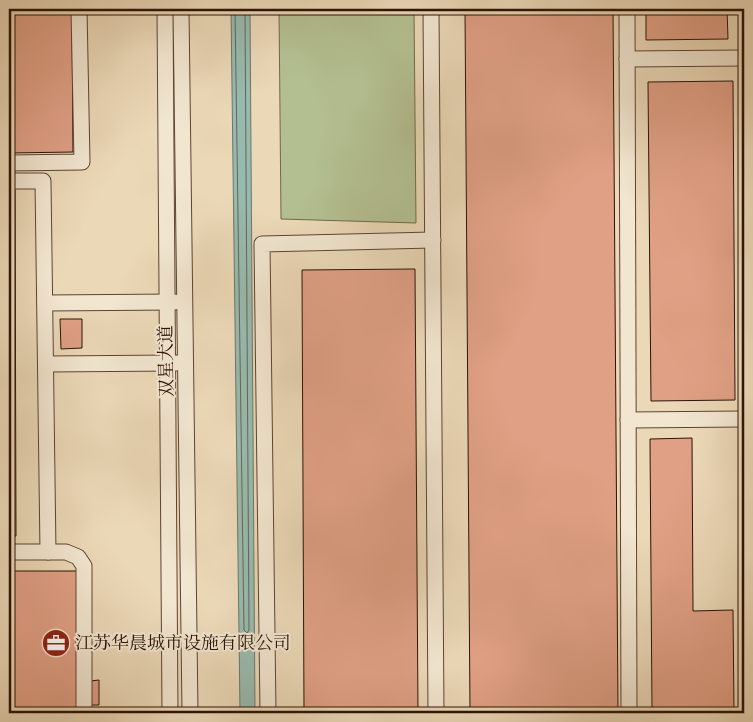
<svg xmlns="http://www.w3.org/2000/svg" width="753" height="722" viewBox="0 0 753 722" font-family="Vollkorn,'Noto Serif SC',serif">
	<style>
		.green { fill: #b3bf91; stroke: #70694c }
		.water { fill: #98baae; stroke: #6d776b }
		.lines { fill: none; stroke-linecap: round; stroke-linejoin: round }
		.shore { stroke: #62665a; stroke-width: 1 }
		.building { fill: #e0a085; stroke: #2c1306 }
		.minor-casing { stroke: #5c4432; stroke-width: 17 }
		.minor { stroke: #f2e6d0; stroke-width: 15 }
		.labels { text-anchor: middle; stroke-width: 4; stroke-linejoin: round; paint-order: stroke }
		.street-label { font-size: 18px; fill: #2c1306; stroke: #f2e6d0 }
		.poi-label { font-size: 18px; fill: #2c1306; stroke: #f2e6d0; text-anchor: start }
	</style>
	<rect width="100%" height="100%" fill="#ebd8b7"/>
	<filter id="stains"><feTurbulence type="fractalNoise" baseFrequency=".004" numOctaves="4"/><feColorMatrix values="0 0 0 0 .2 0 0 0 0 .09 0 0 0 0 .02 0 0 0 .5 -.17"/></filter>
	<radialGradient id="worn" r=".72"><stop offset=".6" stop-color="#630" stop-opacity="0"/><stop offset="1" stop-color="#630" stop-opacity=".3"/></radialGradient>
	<!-- green -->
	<polygon class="green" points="279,9 414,9 416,223 281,219"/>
	<!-- water -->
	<polygon class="water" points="231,9 250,9 255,713 240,713"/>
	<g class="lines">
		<!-- shore -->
		<polyline class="shore" points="235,9 244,630 247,633 249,630 245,9"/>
	</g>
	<!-- building -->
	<g class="building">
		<polygon points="9,9 72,9 73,152 9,153"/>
		<polygon points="465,9 613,9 618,713 470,713"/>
		<polygon points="646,9 727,9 728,39 646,40"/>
		<polygon points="733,81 735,400 651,401 648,82"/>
		<polygon points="9,190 15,190 16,536 9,536"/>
		<polygon points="415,269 418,713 304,713 302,270"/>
		<polygon points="60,319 82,319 82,348 61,349"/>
		<polygon points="692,438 693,611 733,610 734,713 652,713 650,439"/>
		<rect x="9" y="571" width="68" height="139"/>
		<polygon points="99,680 99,705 90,705 90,681"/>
	</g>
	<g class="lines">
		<defs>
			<g id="minor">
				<polyline points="165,9 170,713"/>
				<polyline points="181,9 190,713"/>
				<polyline points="431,9 436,713"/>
				<polyline points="627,9 629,713"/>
				<polyline points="627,59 744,58"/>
				<polyline points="9,163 82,162 79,9"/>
				<polyline points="9,181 43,181 48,552"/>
				<polyline points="45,303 175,302"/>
				<polyline points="46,364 177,363"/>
				<polyline points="628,420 744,419"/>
				<polyline points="9,552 66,552 78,557 84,566 84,713"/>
				<polyline points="268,713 262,244 433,240"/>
			</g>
		</defs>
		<!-- minor casing -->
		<use href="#minor" class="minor-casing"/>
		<!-- minor -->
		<use href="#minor" class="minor"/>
	</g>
	<!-- icons -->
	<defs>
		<symbol id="office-disc" viewBox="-11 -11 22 22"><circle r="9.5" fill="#8f2418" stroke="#f2e6d0"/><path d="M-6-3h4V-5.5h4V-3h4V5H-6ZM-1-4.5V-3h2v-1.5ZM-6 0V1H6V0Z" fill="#fff"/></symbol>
	</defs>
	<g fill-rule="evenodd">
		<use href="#office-disc" x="40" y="627" width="32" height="32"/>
	</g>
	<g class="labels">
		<!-- street labels -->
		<g class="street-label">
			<text transform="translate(166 361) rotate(-91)" y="6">双星大道</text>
		</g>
		<!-- poi labels -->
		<g class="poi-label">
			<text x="75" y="649">江苏华晨城市设施有限公司</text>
		</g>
	</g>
	<!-- margin -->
	<rect width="753" height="722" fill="none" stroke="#ebd8b7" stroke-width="30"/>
	<rect x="10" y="10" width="733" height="702" fill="none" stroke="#2c1306" stroke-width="2.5"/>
	<rect x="15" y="15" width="723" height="692" fill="none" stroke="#2c1306"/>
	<rect width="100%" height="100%" filter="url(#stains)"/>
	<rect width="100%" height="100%" fill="url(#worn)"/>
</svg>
